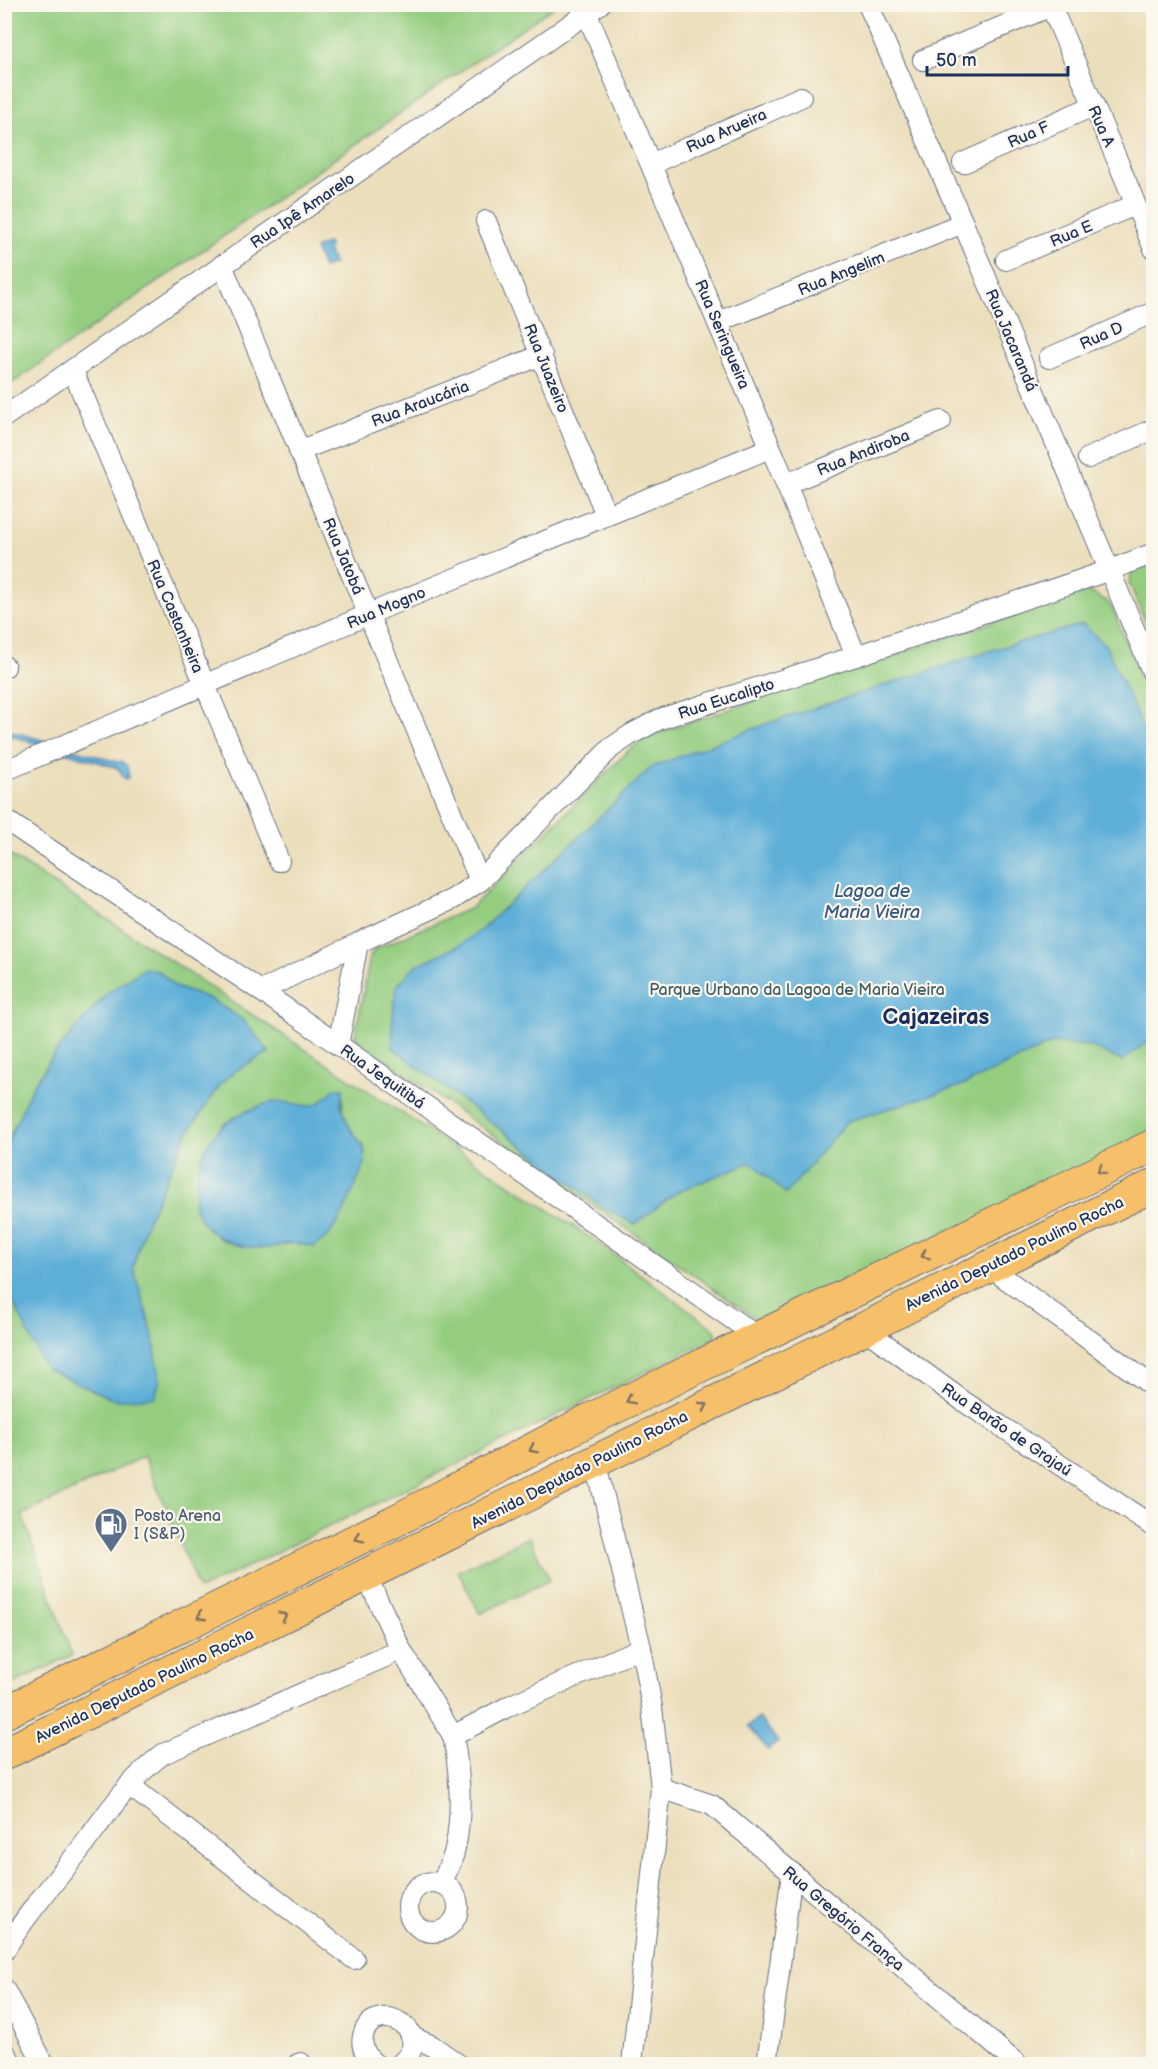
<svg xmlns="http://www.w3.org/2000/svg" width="1158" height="2069" viewBox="0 0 1158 2069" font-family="'Balsamiq Sans',sans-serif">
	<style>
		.green { fill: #94cd80; stroke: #587e6f; stroke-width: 1.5; fill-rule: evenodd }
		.water { fill: #5dafd8; stroke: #3c6f9b; stroke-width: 1.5 }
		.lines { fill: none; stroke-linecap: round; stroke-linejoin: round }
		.street-casing { stroke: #646c7f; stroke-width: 22 }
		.primary-casing { stroke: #646c7f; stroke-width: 34 }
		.street { stroke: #fff; stroke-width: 20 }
		.primary { stroke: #f6c06b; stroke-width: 32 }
		.oneway { stroke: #7e7064 }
		.labels { text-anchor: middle; stroke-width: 4.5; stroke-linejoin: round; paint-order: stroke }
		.street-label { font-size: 16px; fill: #1b2f5e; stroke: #fbf7ec }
		.park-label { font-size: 16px; fill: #3f5e68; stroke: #fbf7ec }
		.service-label { font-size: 16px; fill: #4e5e75; stroke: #fbf7ec; text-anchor: start }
		.water-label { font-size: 18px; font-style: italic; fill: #2f5583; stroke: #fbf7ec }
		.district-label { font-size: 22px; font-weight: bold; fill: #1b2f5e; stroke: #fbf7ec }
	</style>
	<rect width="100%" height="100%" fill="#fbf7ec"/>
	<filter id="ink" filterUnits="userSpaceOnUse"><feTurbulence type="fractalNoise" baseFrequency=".0167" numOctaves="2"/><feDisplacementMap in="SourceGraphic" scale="12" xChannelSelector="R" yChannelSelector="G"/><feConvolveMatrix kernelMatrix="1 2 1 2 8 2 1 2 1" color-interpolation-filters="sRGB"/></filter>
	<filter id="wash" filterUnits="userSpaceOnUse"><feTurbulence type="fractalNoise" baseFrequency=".008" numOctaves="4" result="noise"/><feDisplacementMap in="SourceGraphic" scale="24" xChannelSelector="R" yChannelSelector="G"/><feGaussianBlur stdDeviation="1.35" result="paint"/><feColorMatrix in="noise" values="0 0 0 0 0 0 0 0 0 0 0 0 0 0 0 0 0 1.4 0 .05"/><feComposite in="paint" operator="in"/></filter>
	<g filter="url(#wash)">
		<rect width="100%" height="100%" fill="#ebdebb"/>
		<!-- green -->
		<g class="green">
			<polygon points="15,4 556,4 556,5 5,388 4,11"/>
			<polygon points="1153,561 1153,641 1129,582 1133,569"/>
			<polygon points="1087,591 1107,601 1113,610 1153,709 1153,1132 771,1323 758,1320 358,1041 355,1036 370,957 375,949 471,908 629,750 646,737"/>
			<path d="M5,852L593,1239L715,1330L717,1335L715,1338L199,1590L144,1456L22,1515L72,1655L5,1688L4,1265L11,1297L160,1380L152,1332L133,1267L145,1226L186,1135L220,1085L235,1071L269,1052L243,1020L210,999L175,987L160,972L107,993L56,1052L32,1087L5,1148ZM335,1088H343C341,1105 343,1118 353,1132C356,1137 362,1143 364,1148C371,1170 327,1227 314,1247L294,1243L239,1245L222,1240L207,1228L222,1125L244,1112L272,1102L312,1107L324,1101Z"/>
			<polygon points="529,1537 550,1580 480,1614 458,1571"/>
		</g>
		<!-- water -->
		<g class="water">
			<polygon points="328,243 330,248 328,250 334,264 323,268 315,249"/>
			<polygon points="1083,624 1106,646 1153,751 1153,1038 1122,1061 1089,1046 1053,1043 963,1085 846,1122 786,1194 751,1162 677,1192 635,1224 606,1209 393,1048 392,1025 396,987 415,966 460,945 482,929 652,767 766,724 996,649"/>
			<polygon points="4,729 118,762 121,761 127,766 129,777 125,779 118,768 5,734"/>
			<polygon points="145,968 160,972 175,987 210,999 243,1020 269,1052 235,1071 220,1085 186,1135 145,1226 133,1267 152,1332 160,1380 155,1397 114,1400 45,1368 11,1297 4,1265 5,1148 32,1087 56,1052 107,993"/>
			<path d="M335,1088H343L341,1105L349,1127L364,1148L365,1163L343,1214L329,1235L314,1247C307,1246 299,1243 291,1243C282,1244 273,1248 264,1248C236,1249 204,1236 195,1207C194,1202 195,1194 196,1188C198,1149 215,1123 253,1109C259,1107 267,1102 274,1102C306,1101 309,1118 335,1088Z"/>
			<polygon points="759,1718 778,1742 768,1750 748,1726"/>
		</g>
	</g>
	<g filter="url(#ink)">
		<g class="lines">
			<defs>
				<g id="street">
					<polyline points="868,4 963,223 1154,676"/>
					<polyline points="1050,4 1118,162 1154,249"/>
					<polyline points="587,14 786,484 856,656"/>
					<polyline points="923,60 1051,6"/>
					<polyline points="963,163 1093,106"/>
					<polyline points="651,164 801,97"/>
					<polyline points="486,221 606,515"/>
					<polyline points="1006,260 1135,205"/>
					<polyline points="222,265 480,881"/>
					<polyline points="718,322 963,223"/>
					<polyline points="1049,358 1154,312"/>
					<polyline points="73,371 279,861"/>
					<polyline points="4,417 600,4"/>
					<polyline points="299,451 542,355"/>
					<polyline points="1088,458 1154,429"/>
					<polyline points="786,484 941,421"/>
					<polyline points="4,666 5,667"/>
					<polyline points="4,771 388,606 770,448"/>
					<polyline points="4,819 261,991 758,1337"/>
					<polyline points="261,991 358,943"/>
					<polyline points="338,1045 358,943 453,899 480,881 611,748 630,735 660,719 856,656 1110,570 1154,553"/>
					<polyline points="988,1266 1154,1387"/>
					<polyline points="863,1328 963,1401 1154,1527"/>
					<polyline points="595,1460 641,1648 652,1707 661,1788 632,2064"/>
					<polyline points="366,1575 401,1650 453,1736 511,1705 641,1648"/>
					<polyline points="129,1785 354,1959"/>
					<polyline points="661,1788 712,1805 1017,2064"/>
					<circle cx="433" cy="1907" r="25"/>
					<path d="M441,1884C446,1873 453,1860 455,1849C463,1812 460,1773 453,1736"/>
					<path d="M4,1951C25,1916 53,1884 79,1851C105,1817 129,1779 163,1754L401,1650"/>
					<polyline points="4,1989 44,2064"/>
					<polyline points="411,2037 431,2045 458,2064"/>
					<polyline points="4,2051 12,2064"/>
					<polyline points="298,2064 301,2063"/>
					<path d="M375,2064C367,2057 360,2048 363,2036C373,1995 440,2032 400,2064"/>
					<polyline points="767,2064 792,1873"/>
				</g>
				<g id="primary">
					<polyline points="4,1713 393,1522 585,1422 1154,1145"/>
					<polyline points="4,1754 1154,1185"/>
				</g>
			</defs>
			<!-- street casing -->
			<use href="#street" class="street-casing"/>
			<!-- primary casing -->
			<use href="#primary" class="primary-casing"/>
			<!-- street -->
			<use href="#street" class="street"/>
			<!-- primary -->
			<use href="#primary" class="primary"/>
		</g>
		<!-- one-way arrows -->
		<defs><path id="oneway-chevron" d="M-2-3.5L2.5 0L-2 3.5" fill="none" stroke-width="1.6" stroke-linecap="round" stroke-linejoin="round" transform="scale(1.5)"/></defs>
		<g class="oneway">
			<use href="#oneway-chevron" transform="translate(1101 1170) rotate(154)"/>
			<use href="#oneway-chevron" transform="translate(925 1255) rotate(154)"/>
			<use href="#oneway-chevron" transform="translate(630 1400) rotate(154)"/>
			<use href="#oneway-chevron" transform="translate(704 1406) rotate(-26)"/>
			<use href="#oneway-chevron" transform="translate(533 1449) rotate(153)"/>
			<use href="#oneway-chevron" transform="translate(359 1538) rotate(154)"/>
			<use href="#oneway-chevron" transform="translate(201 1616) rotate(154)"/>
			<use href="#oneway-chevron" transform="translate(283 1616) rotate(-26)"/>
		</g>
	</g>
	<!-- icons -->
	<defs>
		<symbol id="fuel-pin" viewBox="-11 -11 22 30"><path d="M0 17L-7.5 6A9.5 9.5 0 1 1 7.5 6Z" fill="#5c6f8a" stroke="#fbf7ec"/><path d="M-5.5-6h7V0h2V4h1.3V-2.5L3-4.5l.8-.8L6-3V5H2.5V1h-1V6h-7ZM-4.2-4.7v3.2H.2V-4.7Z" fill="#fff"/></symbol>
	</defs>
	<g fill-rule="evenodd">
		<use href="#fuel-pin" x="92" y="1505" width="38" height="52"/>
	</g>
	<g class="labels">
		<!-- street labels -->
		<g class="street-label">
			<text transform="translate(1102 126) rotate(66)" y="6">Rua A</text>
			<text transform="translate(726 130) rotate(-24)" y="6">Rua Arueira</text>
			<text transform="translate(1028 134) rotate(-24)" y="6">Rua F</text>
			<text transform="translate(302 210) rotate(-34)" y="6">Rua Ipê Amarelo</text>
			<text transform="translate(1071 233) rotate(-23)" y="6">Rua E</text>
			<text transform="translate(841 273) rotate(-22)" y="6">Rua Angelim</text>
			<text transform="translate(723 334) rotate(67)" y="6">Rua Seringueira</text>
			<text transform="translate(1101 335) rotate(-24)" y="6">Rua D</text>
			<text transform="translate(1012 340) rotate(67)" y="6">Rua Jacarandá</text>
			<text transform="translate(547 368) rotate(68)" y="6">Rua Juazeiro</text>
			<text transform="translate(420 403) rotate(-21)" y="6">Rua Araucária</text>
			<text transform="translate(863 452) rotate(-22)" y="6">Rua Andiroba</text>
			<text transform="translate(344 556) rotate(67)" y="6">Rua Jatobá</text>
			<text transform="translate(386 607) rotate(-23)" y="6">Rua Mogno</text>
			<text transform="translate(176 616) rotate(67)" y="6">Rua Castanheira</text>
			<text transform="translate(726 698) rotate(-18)" y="6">Rua Eucalipto</text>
			<text transform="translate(383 1076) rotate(35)" y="6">Rua Jequitibá</text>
			<text transform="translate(1014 1253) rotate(-26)" y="6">Avenida Deputado Paulino Rocha</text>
			<text transform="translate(1007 1429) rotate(34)" y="6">Rua Barão de Grajaú</text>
			<text transform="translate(579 1469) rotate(-27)" y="6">Avenida Deputado Paulino Rocha</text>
			<text transform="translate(144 1685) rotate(-26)" y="6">Avenida Deputado Paulino Rocha</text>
			<text transform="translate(844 1918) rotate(40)" y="6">Rua Gregório França</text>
		</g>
		<!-- park labels -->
		<g class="park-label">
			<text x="797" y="995">Parque Urbano da Lagoa de Maria Vieira</text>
		</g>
		<!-- service labels -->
		<g class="service-label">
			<text x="134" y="1521">Posto Arena<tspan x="134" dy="18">I (S&amp;P)</tspan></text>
		</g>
		<!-- water labels -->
		<g class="water-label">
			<text x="872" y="897">Lagoa de<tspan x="872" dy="21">Maria Vieira</tspan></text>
		</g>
		<!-- district labels -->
		<g class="district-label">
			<text x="936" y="1024">Cajazeiras</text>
		</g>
	</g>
	<!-- margin -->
	<rect width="1158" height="2069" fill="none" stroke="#fbf7ec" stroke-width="24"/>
	<!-- scale -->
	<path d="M927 66v9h141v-9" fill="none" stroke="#1b2f5e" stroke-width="3"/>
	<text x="936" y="66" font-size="18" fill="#1b2f5e" stroke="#fbf7ec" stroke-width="4.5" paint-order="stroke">50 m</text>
</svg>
